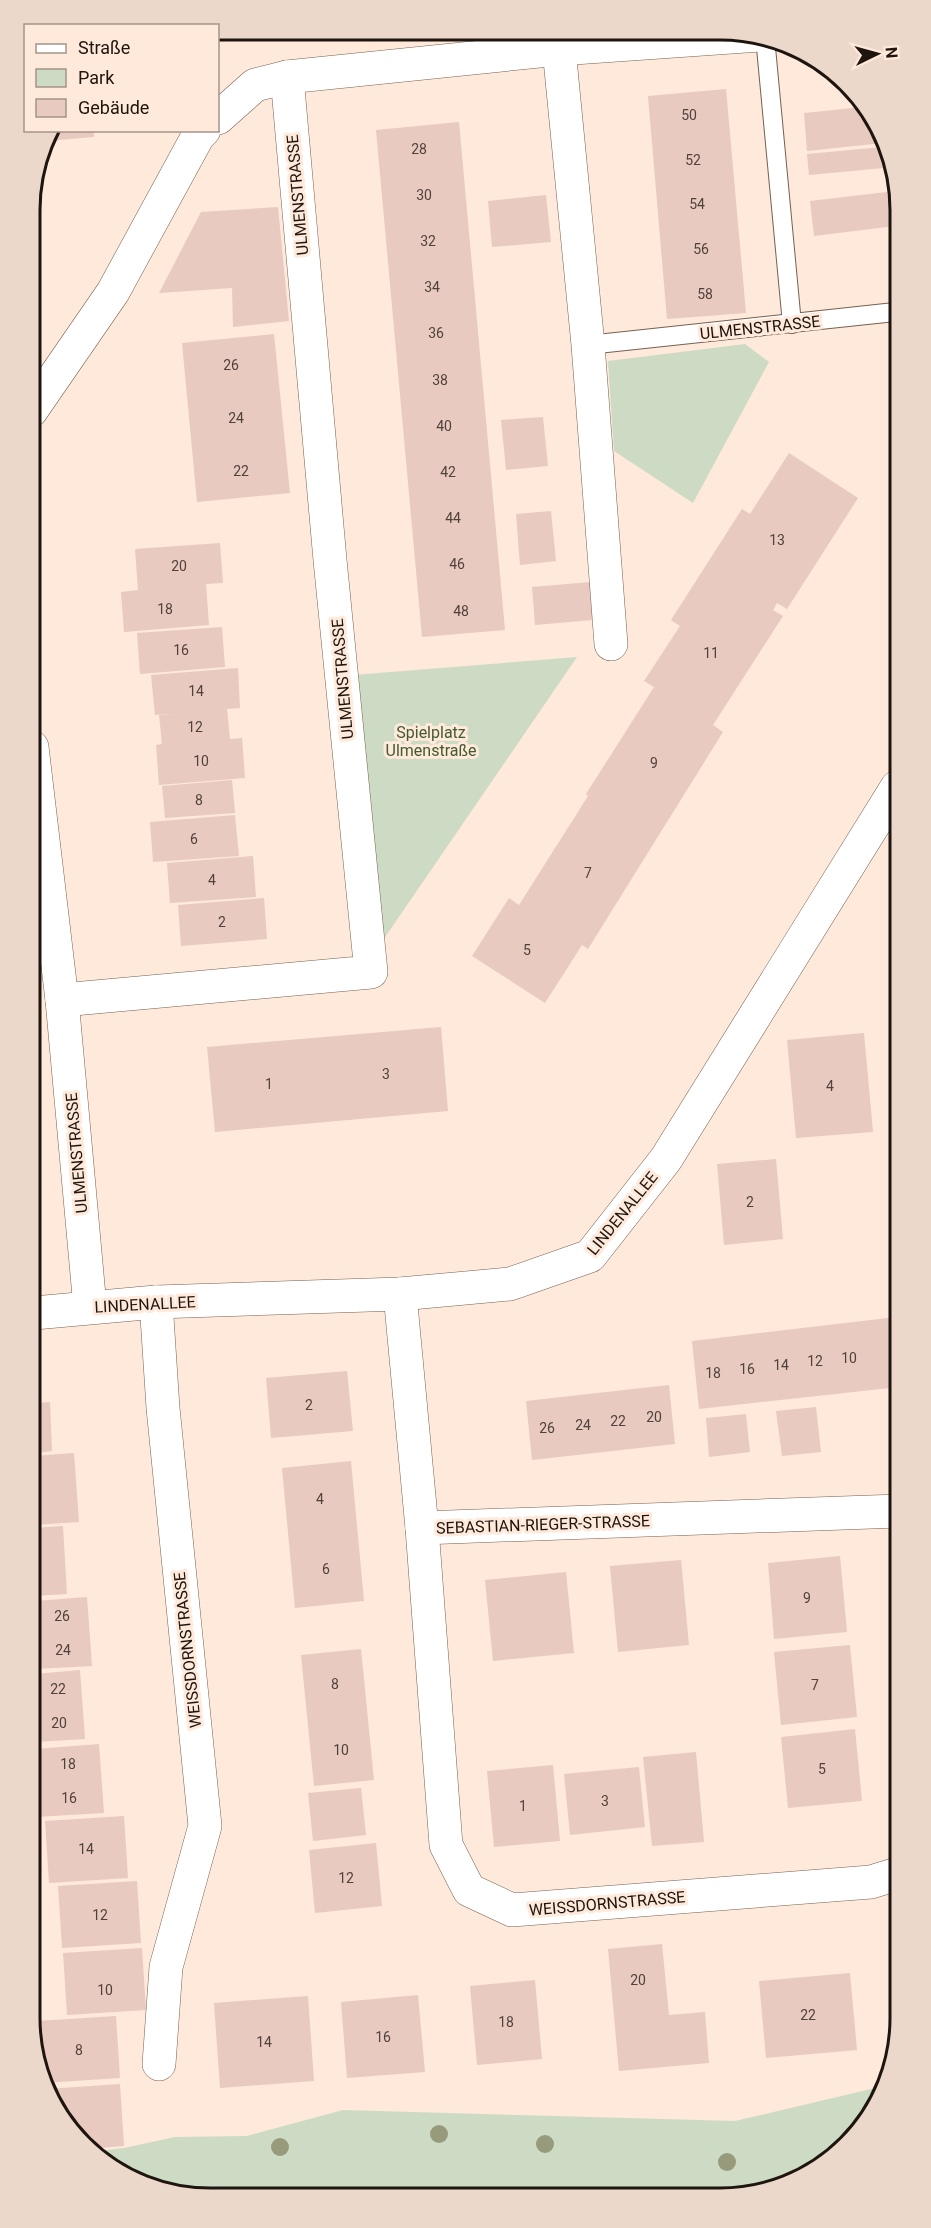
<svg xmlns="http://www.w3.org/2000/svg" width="931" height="2228" viewBox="0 0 931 2228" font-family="Roboto,sans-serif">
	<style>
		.green { fill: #cddbc4 }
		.building { fill: #e8cac1 }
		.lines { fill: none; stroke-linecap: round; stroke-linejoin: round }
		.service-casing { stroke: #766151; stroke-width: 20 }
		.minor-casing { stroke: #766151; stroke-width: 34 }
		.service { stroke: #fff; stroke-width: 18 }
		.minor { stroke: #fff; stroke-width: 33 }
		.tree { fill: #979b7c }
		.labels { text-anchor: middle; stroke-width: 6; stroke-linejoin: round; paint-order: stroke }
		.number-label { font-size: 14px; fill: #50423b }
		.street-label { font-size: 16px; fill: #1d150e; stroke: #fee9db }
		.park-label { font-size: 16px; fill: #425c2e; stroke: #fee9db }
		.rim { fill: none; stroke: #1d150e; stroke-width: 3 }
	</style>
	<rect width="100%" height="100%" fill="#fee9db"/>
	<!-- green -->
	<g class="green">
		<polygon points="745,344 769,362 693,503 614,451 608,361"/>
		<polygon points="577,657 379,946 353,675"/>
		<polygon points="888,2085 856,2136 811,2174 767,2192 176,2195 91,2152 124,2148 175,2137 247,2136 343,2110 735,2121"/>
	</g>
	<!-- building -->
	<g class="building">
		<polygon points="726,89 746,313 667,319 648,96"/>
		<polygon points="862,107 883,143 807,151 804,113"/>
		<polygon points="459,122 505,630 422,637 376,130"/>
		<polygon points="49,130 94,130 94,137 46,141"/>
		<polygon points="882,147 884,168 809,175 807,154"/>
		<polygon points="895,191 895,226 814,236 810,201"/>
		<polygon points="546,195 551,242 492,247 488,201"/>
		<polygon points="278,207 289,321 233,327 232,288 159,293 201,212"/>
		<polygon points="32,262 34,280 31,280 31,263"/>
		<polygon points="274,334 290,493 197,502 182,343"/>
		<polygon points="543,417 548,466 506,470 501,420"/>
		<polygon points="789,453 858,498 787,609 777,603 773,610 783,616 713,725 723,732 588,949 582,945 545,1003 472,956 509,898 519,905 588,796 586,794 654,687 644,681 680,626 671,620 742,509 750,514"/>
		<polygon points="551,511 556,561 520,565 516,514"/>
		<polygon points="220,543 223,583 206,584 209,625 124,632 121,592 138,590 135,549"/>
		<polygon points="590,582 593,620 535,625 532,587"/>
		<polygon points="222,627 225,667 140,674 137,633"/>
		<polygon points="238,668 240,708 227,709 230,739 242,738 245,778 159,785 156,745 162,744 159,715 172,714 155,715 151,675"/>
		<polygon points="232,780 235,813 165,818 162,786"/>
		<polygon points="235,815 239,856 153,862 150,822"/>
		<polygon points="253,856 256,897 170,903 167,863"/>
		<polygon points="264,898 267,939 181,946 178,905"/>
		<polygon points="441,1027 448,1111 215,1132 207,1047"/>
		<polygon points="864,1033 873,1132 796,1138 787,1040"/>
		<polygon points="776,1159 783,1239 724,1245 717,1164"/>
		<polygon points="896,1317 899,1387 699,1409 692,1341"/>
		<polygon points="347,1371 353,1431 271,1438 266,1378"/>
		<polygon points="669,1385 675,1444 532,1460 526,1401"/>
		<polygon points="50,1402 52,1451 34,1453 34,1403"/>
		<polygon points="816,1407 821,1452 782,1456 776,1411"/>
		<polygon points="746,1414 750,1452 709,1457 706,1418"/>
		<polygon points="74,1453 79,1522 34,1525 34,1456"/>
		<polygon points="351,1461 364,1601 295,1608 282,1468"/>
		<polygon points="63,1526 67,1594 35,1596 34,1528"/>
		<polygon points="840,1556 847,1632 774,1639 768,1563"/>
		<polygon points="681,1560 689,1645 618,1652 610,1566"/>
		<polygon points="566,1572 574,1653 493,1661 485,1580"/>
		<polygon points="87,1597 92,1666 35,1669 35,1601"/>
		<polygon points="850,1645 857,1717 781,1725 774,1652"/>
		<polygon points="361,1649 374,1780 314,1786 301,1655"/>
		<polygon points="80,1670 85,1739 35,1742 35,1674"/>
		<polygon points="855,1729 862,1801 788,1808 781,1737"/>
		<polygon points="99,1744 104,1813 35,1817 35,1749"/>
		<polygon points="696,1752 704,1842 652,1846 643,1757"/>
		<polygon points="553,1765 560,1841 494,1847 487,1771"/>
		<polygon points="639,1767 645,1827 570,1835 564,1774"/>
		<polygon points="361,1788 366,1835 313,1841 308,1793"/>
		<polygon points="124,1816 128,1878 49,1883 45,1821"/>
		<polygon points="376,1843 382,1906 315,1913 309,1850"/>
		<polygon points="137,1881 141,1943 62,1948 58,1886"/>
		<polygon points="662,1944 669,2015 705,2012 709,2063 619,2071 608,1949"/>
		<polygon points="142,1948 146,2010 67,2015 63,1953"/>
		<polygon points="850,1973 857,2050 766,2058 759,1981"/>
		<polygon points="535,1980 542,2059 477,2065 470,1986"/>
		<polygon points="418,1995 425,2072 347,2078 341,2002"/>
		<polygon points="308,1996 314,2081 220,2088 214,2003"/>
		<polygon points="116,2016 120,2078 44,2083 41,2075 37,2021"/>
		<polygon points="120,2084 124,2146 88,2149 54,2108 46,2089"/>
	</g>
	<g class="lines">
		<defs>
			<g id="service">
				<polyline points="765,37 792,324"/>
				<polyline points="588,345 895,312"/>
			</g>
			<g id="minor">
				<polyline points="559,49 588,345 611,644"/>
				<polyline points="218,118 255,85 287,77 559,49 760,35"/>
				<polyline points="31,411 113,292 198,136 204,130"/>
				<polyline points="32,747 62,1000 90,1307"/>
				<polyline points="62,1000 371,972 330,560 287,77"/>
				<polyline points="400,1294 422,1528 899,1511"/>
				<polyline points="156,1302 163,1408 205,1826 166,1967 159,2064"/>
				<polyline points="34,1313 156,1302 400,1294 510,1284 590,1256 666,1159 897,787"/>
				<polyline points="422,1528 446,1845 469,1890 512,1910 871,1882 900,1873"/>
			</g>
		</defs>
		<!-- service casing -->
		<use href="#service" class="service-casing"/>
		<!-- minor casing -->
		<use href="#minor" class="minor-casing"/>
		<!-- service -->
		<use href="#service" class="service"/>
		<!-- minor -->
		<use href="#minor" class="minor"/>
	</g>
	<!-- trees -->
	<g class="tree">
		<circle cx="439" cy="2134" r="9"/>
		<circle cx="545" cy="2144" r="9"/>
		<circle cx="280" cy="2147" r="9"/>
		<circle cx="727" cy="2162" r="9"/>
	</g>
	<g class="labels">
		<!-- number labels -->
		<g class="number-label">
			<text x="689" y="120">50</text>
			<text x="419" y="154">28</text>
			<text x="693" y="165">52</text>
			<text x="424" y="200">30</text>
			<text x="697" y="209">54</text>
			<text x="428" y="246">32</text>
			<text x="701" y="254">56</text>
			<text x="432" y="292">34</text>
			<text x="705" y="299">58</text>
			<text x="436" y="338">36</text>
			<text x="231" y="370">26</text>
			<text x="440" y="385">38</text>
			<text x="236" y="423">24</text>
			<text x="444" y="431">40</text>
			<text x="241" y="476">22</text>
			<text x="448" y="477">42</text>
			<text x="453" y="523">44</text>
			<text x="777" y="545">13</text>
			<text x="457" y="569">46</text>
			<text x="179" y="571">20</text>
			<text x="165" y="614">18</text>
			<text x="461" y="616">48</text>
			<text x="181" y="655">16</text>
			<text x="711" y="658">11</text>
			<text x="196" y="696">14</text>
			<text x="195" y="732">12</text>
			<text x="201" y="766">10</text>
			<text x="654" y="768">9</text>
			<text x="199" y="805">8</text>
			<text x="194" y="844">6</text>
			<text x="588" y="878">7</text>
			<text x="212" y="885">4</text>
			<text x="222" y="927">2</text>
			<text x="527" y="955">5</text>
			<text x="386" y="1079">3</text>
			<text x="269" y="1089">1</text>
			<text x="830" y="1091">4</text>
			<text x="750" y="1207">2</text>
			<text x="849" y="1363">10</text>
			<text x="815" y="1366">12</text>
			<text x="781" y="1370">14</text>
			<text x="747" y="1374">16</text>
			<text x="713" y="1378">18</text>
			<text x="309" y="1410">2</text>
			<text x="654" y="1422">20</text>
			<text x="618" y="1426">22</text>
			<text x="583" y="1430">24</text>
			<text x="547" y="1433">26</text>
			<text x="320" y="1504">4</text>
			<text x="326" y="1574">6</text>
			<text x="807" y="1603">9</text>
			<text x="62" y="1621">26</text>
			<text x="63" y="1655">24</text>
			<text x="335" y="1689">8</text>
			<text x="815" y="1690">7</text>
			<text x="58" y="1694">22</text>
			<text x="59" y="1728">20</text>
			<text x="341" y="1755">10</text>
			<text x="68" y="1769">18</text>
			<text x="822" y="1774">5</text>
			<text x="69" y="1803">16</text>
			<text x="605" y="1806">3</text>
			<text x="523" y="1811">1</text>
			<text x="86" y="1854">14</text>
			<text x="346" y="1883">12</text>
			<text x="100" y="1920">12</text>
			<text x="638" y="1985">20</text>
			<text x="105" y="1995">10</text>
			<text x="808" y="2020">22</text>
			<text x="506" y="2027">18</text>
			<text x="383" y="2042">16</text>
			<text x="264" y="2047">14</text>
			<text x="79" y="2055">8</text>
		</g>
		<!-- street labels -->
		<g class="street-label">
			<text transform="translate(297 195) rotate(-95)" y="6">ULMENSTRASSE</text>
			<text transform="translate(760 327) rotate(-6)" y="6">ULMENSTRASSE</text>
			<text transform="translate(342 679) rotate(-95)" y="6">ULMENSTRASSE</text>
			<text transform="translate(76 1153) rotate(-95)" y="6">ULMENSTRASSE</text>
			<text transform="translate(622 1213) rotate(-51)" y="6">LINDENALLEE</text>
			<text transform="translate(145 1304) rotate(-3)" y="6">LINDENALLEE</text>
			<text transform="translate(543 1524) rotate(-2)" y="6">SEBASTIAN-RIEGER-STRASSE</text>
			<text transform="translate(187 1650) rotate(-96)" y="6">WEISSDORNSTRASSE</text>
			<text transform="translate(607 1903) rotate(-5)" y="6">WEISSDORNSTRASSE</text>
		</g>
		<!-- park labels -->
		<g class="park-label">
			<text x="431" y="738">Spielplatz<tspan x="431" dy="18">Ulmenstraße</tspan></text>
		</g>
	</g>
	<!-- crop -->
	<path d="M0 0H931V2228H0ZM210 40H720A170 170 0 0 1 890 210V2018A170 170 0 0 1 720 2188H210A170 170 0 0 1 40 2018V210A170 170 0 0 1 210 40Z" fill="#ecd8cb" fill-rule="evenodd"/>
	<path class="rim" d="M210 40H720A170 170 0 0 1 890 210V2018A170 170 0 0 1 720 2188H210A170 170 0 0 1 40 2018V210A170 170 0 0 1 210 40Z"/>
	<!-- legend -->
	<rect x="24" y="24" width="195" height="108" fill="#fee9db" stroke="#a49489" stroke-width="1.5"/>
	<rect x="36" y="44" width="30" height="9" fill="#ffffff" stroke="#a49489" stroke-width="1.5"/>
	<text x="78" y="54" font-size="18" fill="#1d150e">Straße</text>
	<rect x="36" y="69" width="30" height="18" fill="#cddbc4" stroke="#a49489" stroke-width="1.5"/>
	<text x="78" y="84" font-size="18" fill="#1d150e">Park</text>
	<rect x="36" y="99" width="30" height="18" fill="#e8cac1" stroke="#a49489" stroke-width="1.5"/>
	<text x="78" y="114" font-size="18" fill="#1d150e">Gebäude</text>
	<!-- north arrow -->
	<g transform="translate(877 54) rotate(85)" stroke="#fee9db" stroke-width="4.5" paint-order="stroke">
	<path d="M0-4.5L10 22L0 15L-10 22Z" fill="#1d150e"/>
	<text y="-9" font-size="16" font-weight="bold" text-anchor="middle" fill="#1d150e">N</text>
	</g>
</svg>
